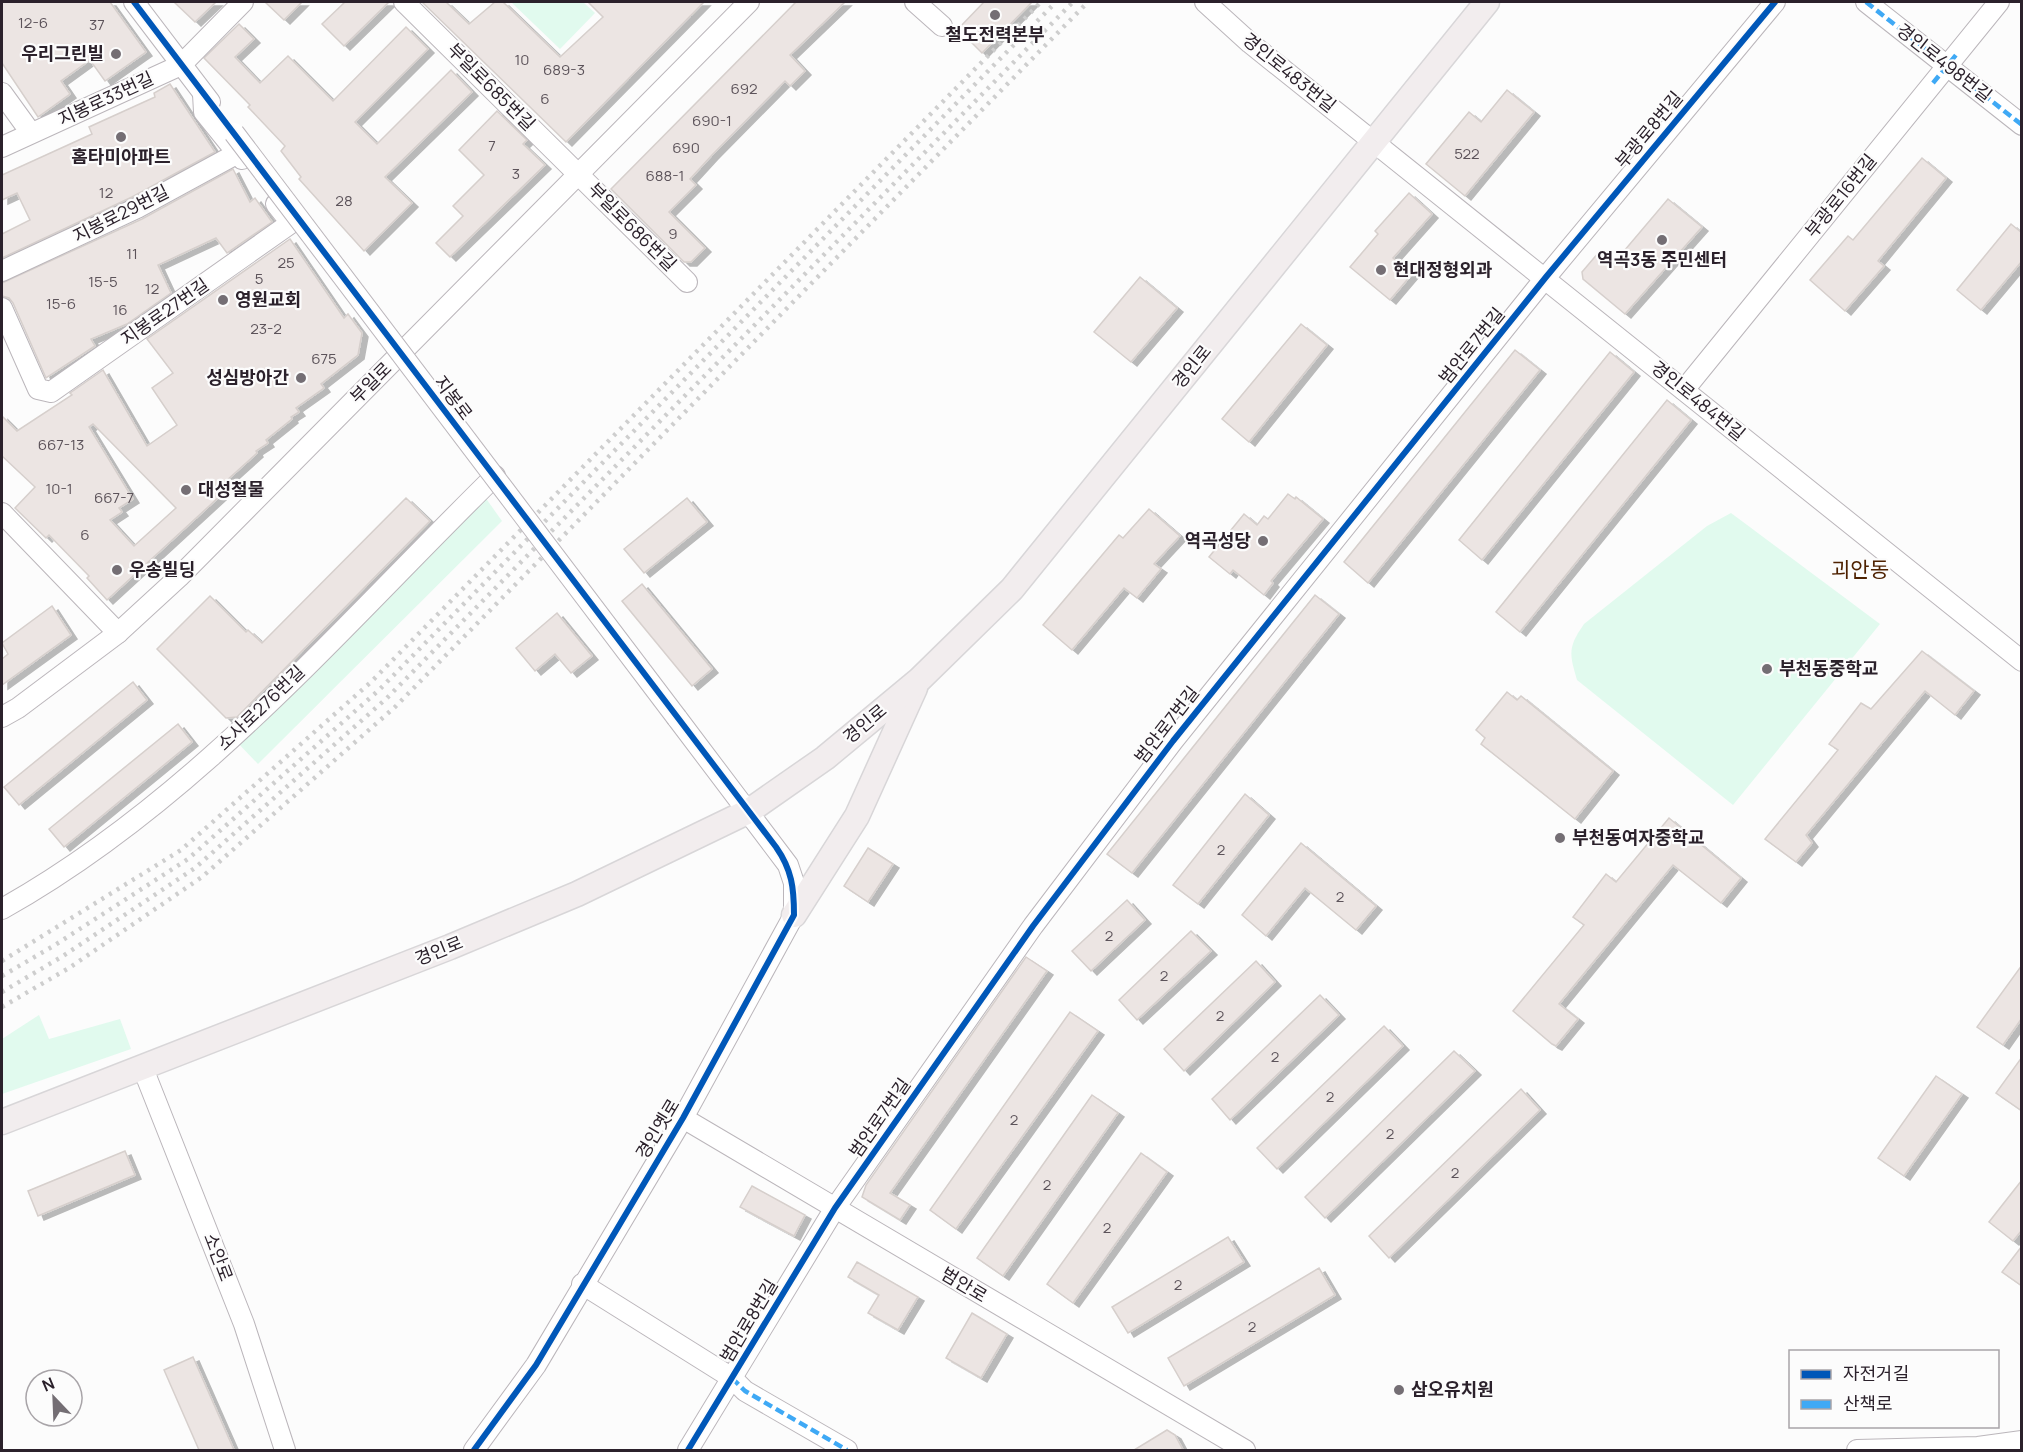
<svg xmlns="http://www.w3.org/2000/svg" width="2023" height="1452" viewBox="0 0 2023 1452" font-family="Manrope,'Noto Sans KR',sans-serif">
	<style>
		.green { fill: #e1faee }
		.building { fill: #ece5e3; stroke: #d6cfcc; stroke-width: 1.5; fill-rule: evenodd; filter: url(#shadow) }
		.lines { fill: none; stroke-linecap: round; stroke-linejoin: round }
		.minor-casing { stroke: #bbb6bb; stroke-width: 22 }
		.major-casing { stroke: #d8d6d8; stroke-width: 27 }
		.minor { stroke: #fff; stroke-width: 20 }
		.major { stroke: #f2edee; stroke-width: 24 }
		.rail { stroke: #cecece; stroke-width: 4.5; stroke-dasharray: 3 6; stroke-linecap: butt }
		.minor-bridge-casing { stroke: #bbb6bb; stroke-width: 22; stroke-linecap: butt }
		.minor-bridge { stroke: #fff; stroke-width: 20 }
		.quiet { stroke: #3fa9f5; stroke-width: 4.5; stroke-dasharray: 9 4.5; stroke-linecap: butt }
		.cycleway-casing { stroke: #fcfcfc; stroke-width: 10 }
		.cycleway { stroke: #0057b8; stroke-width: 6 }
		.poi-dot { fill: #746e74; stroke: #fcfcfc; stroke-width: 2 }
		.labels { text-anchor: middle; stroke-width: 4.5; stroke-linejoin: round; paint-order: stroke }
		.number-label { font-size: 15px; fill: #5c535a }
		.poi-label { font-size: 18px; font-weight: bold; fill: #2b212b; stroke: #fcfcfc; text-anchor: start }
		.street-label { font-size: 18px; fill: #2b212b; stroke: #fcfcfc }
		.quarter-label { font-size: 21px; fill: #4e2100; stroke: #fcfcfc }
	</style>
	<defs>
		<filter id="shadow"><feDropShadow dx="6" dy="4" stdDeviation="0" flood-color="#0004"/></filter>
	</defs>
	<rect width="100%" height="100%" fill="#fcfcfc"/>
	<!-- green -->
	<g class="green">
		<polygon points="511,2 583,2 595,13 560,49"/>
		<polygon points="480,490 502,521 258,764 233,738"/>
		<path d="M1731,513L1880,624L1733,805L1577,680C1569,653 1568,647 1584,624L1707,526Z"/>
		<polygon points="39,1015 49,1039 120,1019 131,1049 2,1094 2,1039"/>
	</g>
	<!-- building -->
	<g class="building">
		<polygon points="2,2 110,2 146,52 105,81 90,60 61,81 70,94 38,117 2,63"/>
		<polygon points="174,2 216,2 195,22"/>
		<polygon points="265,2 302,2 284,20"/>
		<polygon points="345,2 389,2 344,46 322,24"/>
		<polygon points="422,2 446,2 469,24 495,2 503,2 560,57 603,17 588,2 704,2 566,142"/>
		<polygon points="796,2 845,2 790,55 805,71 790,86 785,81 712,155 690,179 696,185 669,212 705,248 691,262 684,262 611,189"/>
		<polygon points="984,2 1032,2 982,53 958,29"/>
		<polygon points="239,24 254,39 235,57 260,83 288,56 333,101 406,27 428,49 355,122 377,144 451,70 472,92 385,177 412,203 364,251 299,179 301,177 281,151 285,146 248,107 250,105 204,58"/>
		<polygon points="170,84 215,152 132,197 2,258 2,234 30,220 17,193 2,200 2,175 92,134 89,127 155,97 154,93"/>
		<polygon points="1507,90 1534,112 1465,196 1426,164 1469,112 1481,122"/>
		<polygon points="497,111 527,140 523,144 545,165 450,257 436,243 463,216 453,206 484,175 459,150"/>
		<polygon points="1922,158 1946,178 1878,261 1884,266 1845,311 1810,280 1848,236 1853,240"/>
		<polygon points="233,169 250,202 255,198 272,222 227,253 216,238 158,265 171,293 127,324 91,339 95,346 46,378 13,303 9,298 2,296 2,283 142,219"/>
		<polygon points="1409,193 1432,214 1393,258 1412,274 1390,300 1350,267 1378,234 1375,231"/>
		<polygon points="1668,199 1702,227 1625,314 1583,279 1582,272 1599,252 1613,264"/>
		<polygon points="2011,224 2022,233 2022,261 1981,310 1957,290"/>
		<path d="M290,239L344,318L348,314L362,333L358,355L321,384L324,388L296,408L299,412L291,417L292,419L266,440L268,443L256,451L257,453L215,491L220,496L107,600L87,578L89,576L49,535L46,538L15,508L35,487L2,456V416L17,431L72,395L70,393L103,370L147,446L177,425L152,388L173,373L147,339ZM93,424L176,508L134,546L110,520L122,512L119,508L133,499L89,427Z"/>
		<polygon points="1140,277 1177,308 1131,362 1094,332"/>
		<polygon points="1301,324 1327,345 1249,442 1222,419"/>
		<polygon points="1515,350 1540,370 1368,583 1344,562"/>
		<polygon points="1610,352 1634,372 1482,560 1459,540"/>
		<polygon points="1667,400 1691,420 1520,632 1496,612"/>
		<polygon points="1288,494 1295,499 1296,497 1323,519 1271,581 1273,583 1264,595 1233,570 1230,574 1209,557 1244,514 1257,525 1264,516 1268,519"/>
		<polygon points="406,498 430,521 237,717 226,718 157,649 210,596 246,632 248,630 262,643"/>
		<polygon points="687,498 707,522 644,573 624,549"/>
		<polygon points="1149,509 1180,536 1154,564 1161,569 1137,598 1124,588 1072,650 1043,625 1119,535 1123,538"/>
		<polygon points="642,584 712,669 692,686 622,601"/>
		<polygon points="1315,595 1339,614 1132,873 1107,854"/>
		<polygon points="52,606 71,635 2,685 2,659 8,654 2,643"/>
		<polygon points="557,613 592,656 571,673 555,654 535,671 516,648"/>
		<polygon points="1922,651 1974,691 1955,715 1925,691 1806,835 1812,843 1796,862 1765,839 1838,750 1829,744 1861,703 1871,709"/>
		<polygon points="133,682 147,700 19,805 4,787"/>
		<polygon points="1507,692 1517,700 1521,696 1613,771 1575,819 1481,744 1485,738 1476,730"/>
		<polygon points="178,724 192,742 64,847 49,829"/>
		<polygon points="1245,794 1269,815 1198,904 1173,885"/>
		<polygon points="1669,818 1741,878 1721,903 1673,865 1559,1004 1578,1019 1556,1046 1552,1044 1513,1011 1584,925 1573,917 1606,874 1616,882"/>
		<polygon points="1301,843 1376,906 1356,930 1305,888 1266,936 1242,915"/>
		<polygon points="868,848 893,864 868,902 844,886"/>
		<polygon points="1127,900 1145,920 1091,971 1072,951"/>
		<polygon points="1191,931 1211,951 1137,1020 1119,1000"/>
		<polygon points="1026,957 1047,971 890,1193 910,1205 900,1220 862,1197 866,1185"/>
		<polygon points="1256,961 1275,982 1184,1071 1164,1049"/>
		<polygon points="2022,965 2022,1018 2003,1045 1977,1027"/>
		<polygon points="1320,995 1339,1015 1230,1120 1212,1099"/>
		<polygon points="1070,1012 1098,1031 956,1229 930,1210"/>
		<polygon points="1384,1026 1403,1046 1277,1169 1257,1148"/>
		<polygon points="1454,1051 1475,1071 1325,1218 1305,1197"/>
		<polygon points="2022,1057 2022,1111 1996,1093"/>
		<polygon points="1936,1076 1962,1094 1904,1176 1878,1158"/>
		<polygon points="1521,1089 1540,1110 1389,1258 1369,1236"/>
		<polygon points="1092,1095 1118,1113 1003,1276 977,1258"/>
		<polygon points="125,1151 135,1175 38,1216 28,1191"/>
		<polygon points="1141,1153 1167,1172 1073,1303 1047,1284"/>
		<polygon points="2022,1180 2022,1230 2013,1241 1989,1222"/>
		<polygon points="752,1186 805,1215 794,1236 740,1207"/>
		<polygon points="1228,1237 1244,1262 1128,1333 1112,1307"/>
		<polygon points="2022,1246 2022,1286 2002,1272"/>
		<polygon points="857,1262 918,1297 898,1330 868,1313 879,1295 848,1277"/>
		<polygon points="1319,1268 1335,1295 1184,1386 1168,1358"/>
		<polygon points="972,1313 1007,1334 981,1378 946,1358"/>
		<polygon points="193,1357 234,1450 199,1450 164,1370"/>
		<polygon points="1167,1430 1175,1435 1183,1450 1134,1450"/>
	</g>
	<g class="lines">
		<defs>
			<g id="minor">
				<polyline points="134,2 210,102"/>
				<polyline points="404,2 687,282"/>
				<polyline points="915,2 942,26"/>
				<polyline points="1205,2 1250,43 2022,661"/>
				<polyline points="1866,2 2022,125"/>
				<polyline points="2,93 31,133"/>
				<polyline points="203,94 204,112 242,159"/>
				<polyline points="2,147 181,65 243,2"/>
				<polyline points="2,271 137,208 238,153"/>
				<polyline points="2,308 38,389 51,392 291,223 276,204"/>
				<polyline points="1684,390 1999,2"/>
				<polyline points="2,513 118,633"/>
				<polyline points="2,717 18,708 118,633 179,577 749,2"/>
				<path d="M2,909C195,801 339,629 495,476"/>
				<polyline points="142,1066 244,1324 285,1450"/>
				<polyline points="683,1118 1245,1450"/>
				<polyline points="582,1284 732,1378 745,1391 847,1450"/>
				<polyline points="474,1450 536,1365 683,1118 794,915 794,883 788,865 677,718"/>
				<polyline points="688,1450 835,1208 1033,926 1173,741 1546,277 1775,2"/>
				<polyline points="1857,1450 1978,1447 2022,1441"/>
			</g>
			<g id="major">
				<polyline points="794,915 857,816 915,688"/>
				<polyline points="2,1122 450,947 577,894 749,811 825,758 919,680 1012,589 1487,2"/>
			</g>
		</defs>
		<!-- minor casing -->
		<use href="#minor" class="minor-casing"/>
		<!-- major casing -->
		<use href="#major" class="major-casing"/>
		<!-- minor -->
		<use href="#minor" class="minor"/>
		<!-- major -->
		<use href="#major" class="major"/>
		<!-- rail -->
		<g class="rail">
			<polyline points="2,961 181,850 371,682 1041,2"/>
			<polyline points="2,976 55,945 188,859 379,690 1056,2"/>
			<polyline points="2,992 63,956 195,868 387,698 1073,2"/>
			<polyline points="2,1007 69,968 202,877 395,707 1088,2"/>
		</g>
		<defs>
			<polyline id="minor-bridge" points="234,133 677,718"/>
		</defs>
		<!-- minor-bridge casing -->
		<use href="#minor-bridge" class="minor-bridge-casing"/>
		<!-- minor-bridge -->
		<use href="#minor-bridge" class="minor-bridge"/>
		<!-- quiet -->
		<g class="quiet">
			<polyline points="1866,2 2022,125"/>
			<polyline points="1933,83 1956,55"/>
			<polyline points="732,1378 745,1391 847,1450"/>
		</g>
		<defs>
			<g id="cycleway">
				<path d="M134,2L776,847C792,870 794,888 794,915L683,1118L536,1365L474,1450"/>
				<polyline points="688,1450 835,1208 1033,926 1173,741 1546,277 1775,2"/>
			</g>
		</defs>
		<!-- cycleway casing -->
		<use href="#cycleway" class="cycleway-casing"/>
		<!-- cycleway -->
		<use href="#cycleway" class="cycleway"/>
	</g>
	<!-- markers -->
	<g class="poi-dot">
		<circle cx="995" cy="15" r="6"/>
		<circle cx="116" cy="54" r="6"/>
		<circle cx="121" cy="137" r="6"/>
		<circle cx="1662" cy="240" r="6"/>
		<circle cx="1381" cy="270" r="6"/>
		<circle cx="223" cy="300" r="6"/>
		<circle cx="301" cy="378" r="6"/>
		<circle cx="186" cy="490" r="6"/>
		<circle cx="1263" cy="541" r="6"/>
		<circle cx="117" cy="570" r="6"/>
		<circle cx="1767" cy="669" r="6"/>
		<circle cx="1560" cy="838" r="6"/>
		<circle cx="1399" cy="1390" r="6"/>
	</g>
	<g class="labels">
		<!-- number labels -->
		<g class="number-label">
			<text x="33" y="28">12-6</text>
			<text x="97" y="30">37</text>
			<text x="522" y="65">10</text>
			<text x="564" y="75">689-3</text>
			<text x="744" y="94">692</text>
			<text x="545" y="104">6</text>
			<text x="712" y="126">690-1</text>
			<text x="492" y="151">7</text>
			<text x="686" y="153">690</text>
			<text x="1467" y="159">522</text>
			<text x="516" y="179">3</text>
			<text x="665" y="181">688-1</text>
			<text x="106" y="198">12</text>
			<text x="344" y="206">28</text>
			<text x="673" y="239">9</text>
			<text x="132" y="259">11</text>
			<text x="286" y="268">25</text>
			<text x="259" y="284">5</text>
			<text x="103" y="287">15-5</text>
			<text x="152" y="294">12</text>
			<text x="61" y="309">15-6</text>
			<text x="120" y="315">16</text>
			<text x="266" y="334">23-2</text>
			<text x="324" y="364">675</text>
			<text x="61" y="450">667-13</text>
			<text x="59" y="494">10-1</text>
			<text x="114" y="503">667-7</text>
			<text x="85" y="540">6</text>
			<text x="1221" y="855">2</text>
			<text x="1340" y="902">2</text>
			<text x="1109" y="941">2</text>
			<text x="1164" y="981">2</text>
			<text x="1220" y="1021">2</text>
			<text x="1275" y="1062">2</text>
			<text x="1330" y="1102">2</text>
			<text x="1014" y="1125">2</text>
			<text x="1390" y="1139">2</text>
			<text x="1455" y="1178">2</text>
			<text x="1047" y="1190">2</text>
			<text x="1107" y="1233">2</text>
			<text x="1178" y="1290">2</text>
			<text x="1252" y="1332">2</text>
		</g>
		<!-- poi labels -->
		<g class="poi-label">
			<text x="995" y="41" text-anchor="middle">철도전력본부</text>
			<text x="104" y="60" text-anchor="end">우리그린빌</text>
			<text x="121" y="163" text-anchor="middle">홈타미아파트</text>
			<text x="1662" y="266" text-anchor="middle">역곡3동 주민센터</text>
			<text x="1393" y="276">현대정형외과</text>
			<text x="235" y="306">영원교회</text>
			<text x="289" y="384" text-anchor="end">성심방아간</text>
			<text x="198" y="496">대성철물</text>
			<text x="1251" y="547" text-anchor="end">역곡성당</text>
			<text x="129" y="576">우송빌딩</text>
			<text x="1779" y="675">부천동중학교</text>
			<text x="1572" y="844">부천동여자중학교</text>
			<text x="1411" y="1396">삼오유치원</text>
		</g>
		<!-- street labels -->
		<g class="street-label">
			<text transform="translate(1944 63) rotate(38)" y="6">경인로498번길</text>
			<text transform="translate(1289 73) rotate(39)" y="6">경인로483번길</text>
			<text transform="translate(491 87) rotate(45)" y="6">부일로685번길</text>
			<text transform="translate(106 99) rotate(-25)" y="6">지봉로33번길</text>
			<text transform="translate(1649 130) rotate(-50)" y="6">부광로8번길</text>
			<text transform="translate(1841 196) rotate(-51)" y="6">부광로16번길</text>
			<text transform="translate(121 214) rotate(-27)" y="6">지봉로29번길</text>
			<text transform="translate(632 227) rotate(45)" y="6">부일로686번길</text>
			<text transform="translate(165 312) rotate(-35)" y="6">지봉로27번길</text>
			<text transform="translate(1472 346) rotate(-51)" y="6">범안로7번길</text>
			<text transform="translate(1192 367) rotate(-51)" y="6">경인로</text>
			<text transform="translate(371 383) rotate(-45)" y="6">부일로</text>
			<text transform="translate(453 398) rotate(53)" y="6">지봉로</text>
			<text transform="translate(1698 401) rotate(39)" y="6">경인로484번길</text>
			<text transform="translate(261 708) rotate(-44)" y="6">소사로276번길</text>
			<text transform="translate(865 724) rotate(-40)" y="6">경인로</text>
			<text transform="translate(1167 725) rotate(-52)" y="6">범안로7번길</text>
			<text transform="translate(439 951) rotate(-22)" y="6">경인로</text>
			<text transform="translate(880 1118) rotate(-55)" y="6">범안로7번길</text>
			<text transform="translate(658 1129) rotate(-59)" y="6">경인옛로</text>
			<text transform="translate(218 1257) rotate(69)" y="6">소안로</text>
			<text transform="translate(964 1285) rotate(31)" y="6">범안로</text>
			<text transform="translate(749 1321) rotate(-59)" y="6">범안로8번길</text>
		</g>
		<!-- quarter labels -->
		<g class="quarter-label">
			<text x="1860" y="577">괴안동</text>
		</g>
	</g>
	<!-- border -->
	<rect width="2023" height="1452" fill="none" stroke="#2b212b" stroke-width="6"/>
	<!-- legend -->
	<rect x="1789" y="1350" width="210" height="78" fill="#fcfcfc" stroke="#a8a4a8" stroke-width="1.5"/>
	<rect x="1801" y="1370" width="30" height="9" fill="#0057b8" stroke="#a8a4a8" stroke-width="1.5"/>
	<text x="1843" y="1380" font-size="18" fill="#2b212b">자전거길</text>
	<rect x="1801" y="1400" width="30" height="9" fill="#3fa9f5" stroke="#a8a4a8" stroke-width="1.5"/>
	<text x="1843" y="1410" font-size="18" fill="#2b212b">산책로</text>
	<!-- north arrow -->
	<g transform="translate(54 1398) rotate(337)"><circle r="28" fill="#fcfcfc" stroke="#a8a4a8" stroke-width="1.5"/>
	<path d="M0-4.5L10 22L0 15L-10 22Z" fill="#746e74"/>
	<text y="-9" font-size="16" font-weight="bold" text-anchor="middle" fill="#2b212b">N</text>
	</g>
</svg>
